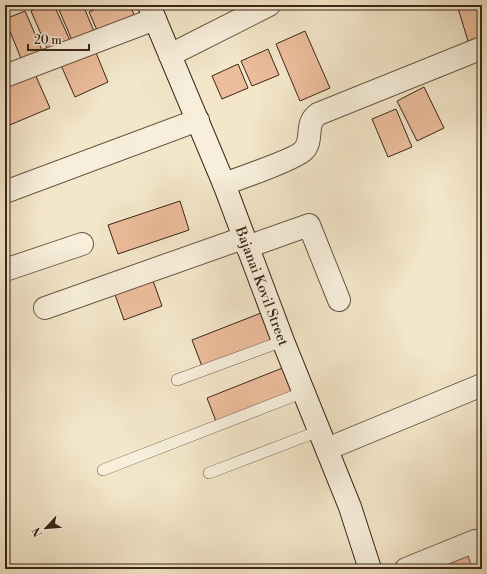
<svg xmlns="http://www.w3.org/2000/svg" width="487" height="574" viewBox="0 0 487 574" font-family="'Libre Bodoni',serif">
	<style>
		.building { fill: #ecbd9c; stroke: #3b2618 }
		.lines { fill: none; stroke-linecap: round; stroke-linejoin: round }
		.lane-casing { stroke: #695644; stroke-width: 12 }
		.street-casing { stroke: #695644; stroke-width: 24 }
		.secondary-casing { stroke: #3b2618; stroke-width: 24 }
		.lane { stroke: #f7efdc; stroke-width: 11 }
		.street { stroke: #f7efdc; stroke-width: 22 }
		.secondary { stroke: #f7efdc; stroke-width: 22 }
		.labels { text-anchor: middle; stroke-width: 4; stroke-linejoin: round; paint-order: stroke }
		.street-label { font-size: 14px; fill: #3b2618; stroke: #f7efdc }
	</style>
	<rect width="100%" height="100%" fill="#f3e6c9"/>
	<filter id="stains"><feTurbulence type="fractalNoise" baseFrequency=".005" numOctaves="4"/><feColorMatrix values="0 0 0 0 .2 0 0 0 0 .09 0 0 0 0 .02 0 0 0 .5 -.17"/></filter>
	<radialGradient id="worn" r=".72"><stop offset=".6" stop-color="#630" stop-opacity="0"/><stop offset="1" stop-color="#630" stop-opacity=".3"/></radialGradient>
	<!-- building -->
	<g class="building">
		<polygon points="44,5 54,5 72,45 50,55 31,11"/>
		<polygon points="57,5 83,5 96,36 74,45"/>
		<polygon points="105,5 130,5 137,22 100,37 89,12"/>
		<polygon points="457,5 482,5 482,37 468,41"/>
		<polygon points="25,11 45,57 24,66 5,19"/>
		<polygon points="305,31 330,88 300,101 276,44"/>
		<polygon points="94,48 108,82 75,97 60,63"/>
		<polygon points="268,49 279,75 252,86 241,61"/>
		<polygon points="238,64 248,88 222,99 212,76"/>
		<polygon points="35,74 50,108 5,127 5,87"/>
		<polygon points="424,87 444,128 417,141 397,101"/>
		<polygon points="396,109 412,147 388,157 372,119"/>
		<polygon points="180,201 189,230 118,254 108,225"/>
		<polygon points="151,275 162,306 124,320 113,289"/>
		<polygon points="261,313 272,342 203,369 192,340"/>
		<polygon points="285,367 295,393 217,424 207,398"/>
		<polygon points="470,554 476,569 451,569 448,562"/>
	</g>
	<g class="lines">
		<defs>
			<g id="lane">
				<polyline points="177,380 283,341"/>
				<polyline points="103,470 304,392"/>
				<polyline points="209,473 319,431"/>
			</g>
			<g id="street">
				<polyline points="170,55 269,5"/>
				<polyline points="5,76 155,19"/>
				<path d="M224,184C238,179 298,158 304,150C314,139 304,124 318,114L482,48"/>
				<polyline points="5,192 198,120"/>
				<polyline points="247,247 309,225 339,300"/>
				<polyline points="5,270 82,244"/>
				<polyline points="45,308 243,238"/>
				<polyline points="327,449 482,385"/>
				<polyline points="406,569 475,541 482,561"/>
			</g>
			<g id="secondary">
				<path id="s1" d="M149,5L224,184L283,341L350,507L370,569"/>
			</g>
		</defs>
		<!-- lane casing -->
		<use href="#lane" class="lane-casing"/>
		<!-- street casing -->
		<use href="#street" class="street-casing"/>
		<!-- secondary casing -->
		<use href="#secondary" class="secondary-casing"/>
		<!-- lane -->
		<use href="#lane" class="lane"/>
		<!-- street -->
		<use href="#street" class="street"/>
		<!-- secondary -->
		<use href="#secondary" class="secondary"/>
	</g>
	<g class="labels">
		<!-- street labels -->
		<g class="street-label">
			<text dy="5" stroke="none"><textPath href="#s1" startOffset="303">Bajanai Kovil Street</textPath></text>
		</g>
	</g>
	<!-- margin -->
	<rect width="487" height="574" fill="none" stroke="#f3e6c9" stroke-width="20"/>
	<rect x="6" y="6" width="475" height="562" fill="none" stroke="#3b2618" stroke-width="2"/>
	<rect x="10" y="10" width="467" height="554" fill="none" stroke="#3b2618"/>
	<!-- north arrow -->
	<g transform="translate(46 528) rotate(244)" stroke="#f7efdc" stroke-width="3" paint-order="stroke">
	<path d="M0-3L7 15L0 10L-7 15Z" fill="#3b2618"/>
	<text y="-6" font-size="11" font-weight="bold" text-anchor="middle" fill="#3b2618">N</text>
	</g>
	<!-- scale -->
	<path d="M28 44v6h61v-6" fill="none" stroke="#3b2618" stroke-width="2"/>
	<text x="34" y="44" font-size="12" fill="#3b2618" stroke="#f7efdc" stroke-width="3" paint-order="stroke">20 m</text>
	<rect width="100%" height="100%" filter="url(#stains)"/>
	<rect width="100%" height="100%" fill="url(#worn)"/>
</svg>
